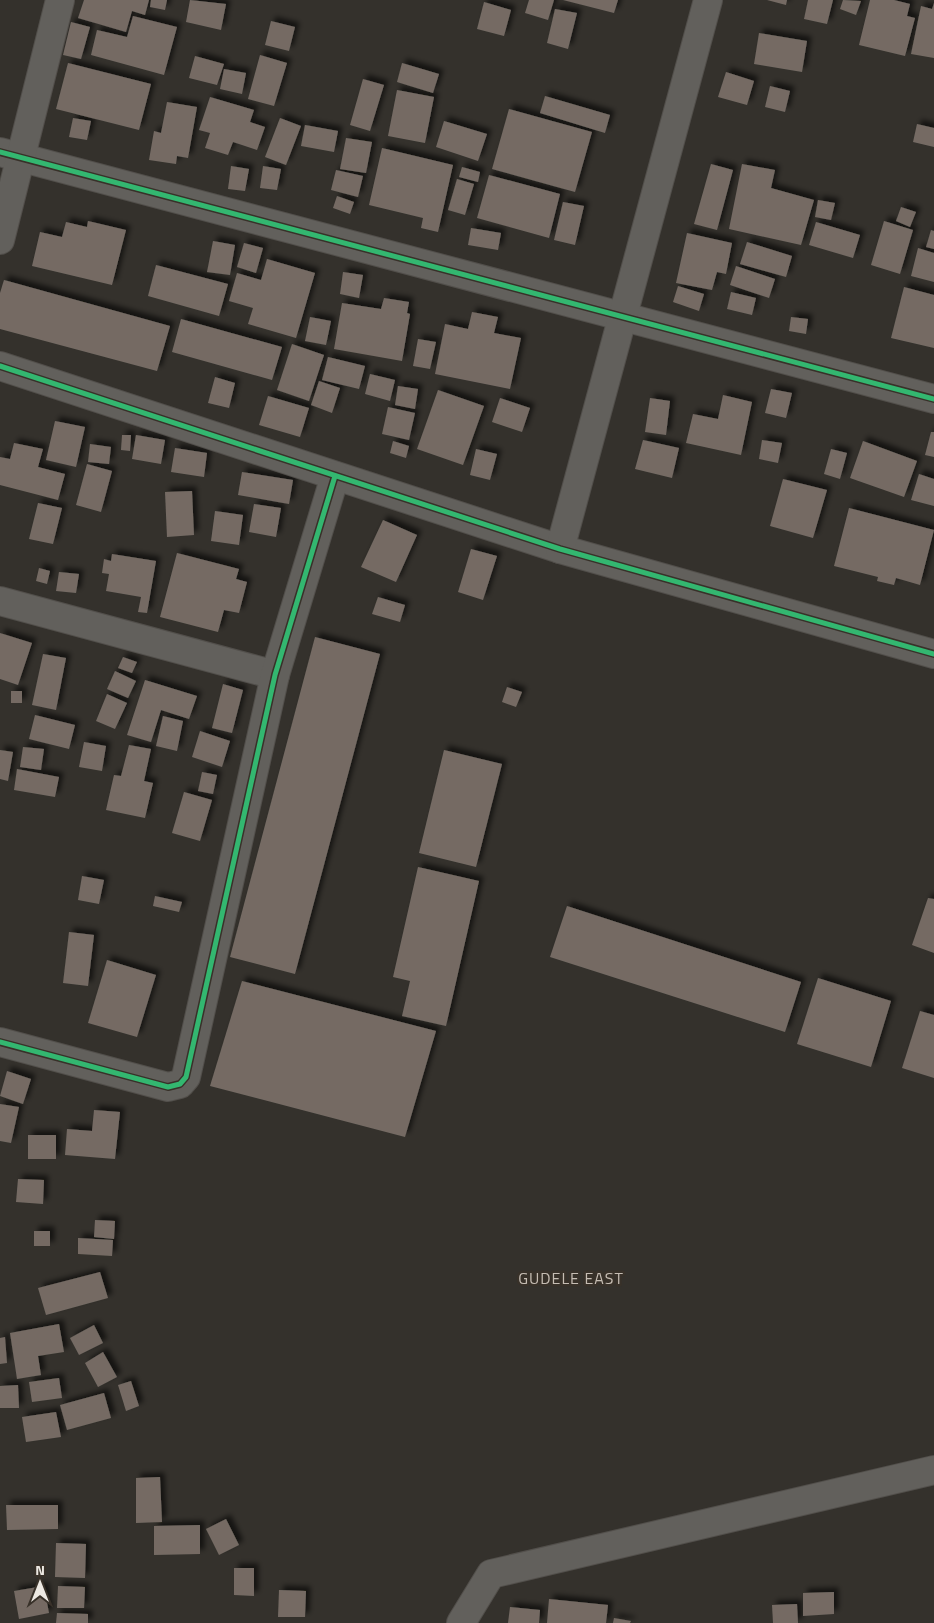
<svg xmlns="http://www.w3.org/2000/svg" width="934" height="1623" viewBox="0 0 934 1623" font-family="'Titillium Web',sans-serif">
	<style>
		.building { fill: #746b64; filter: url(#shadow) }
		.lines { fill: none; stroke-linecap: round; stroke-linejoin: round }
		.minor-casing { stroke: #524f4b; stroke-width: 30 }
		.minor { stroke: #62605c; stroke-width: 28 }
		.cycleway-casing { stroke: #383129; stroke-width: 8 }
		.cycleway { stroke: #33b770; stroke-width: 5 }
		.labels { text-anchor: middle; stroke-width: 5; stroke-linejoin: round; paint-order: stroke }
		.neighbourhood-label { font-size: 16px; letter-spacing: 1px; fill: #c6bdb3; stroke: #383129 }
	</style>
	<defs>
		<filter id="shadow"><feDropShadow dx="4.5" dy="-4.5" stdDeviation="2.5" flood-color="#0009"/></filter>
	</defs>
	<rect width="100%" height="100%" fill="#34312c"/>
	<!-- building -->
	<g class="building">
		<polygon points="84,0 149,0 145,15 132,11 126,32 78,18"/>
		<polygon points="151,0 167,0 165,10 150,7"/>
		<polygon points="190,0 226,4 221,30 186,22"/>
		<polygon points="529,0 554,0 548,20 525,13"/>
		<polygon points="563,0 618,0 614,13"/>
		<polygon points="767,0 787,0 786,5"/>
		<polygon points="808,0 833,0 827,24 804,19"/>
		<polygon points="843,0 861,1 856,15 840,9"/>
		<polygon points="870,0 894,0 910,4 907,16 915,18 905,56 859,45"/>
		<polygon points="484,2 511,10 504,36 477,29"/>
		<polygon points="934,3 934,58 911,54 921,6 932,9"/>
		<polygon points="555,9 577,13 568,49 547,43"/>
		<polygon points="133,16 177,27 164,75 91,55 97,30 127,37"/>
		<polygon points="271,21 295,27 289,51 265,45"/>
		<polygon points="71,22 90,27 81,59 63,55"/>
		<polygon points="759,33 807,41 802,72 754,64"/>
		<polygon points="260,55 287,63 274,106 248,99"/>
		<polygon points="195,56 224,64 217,85 189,78"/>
		<polygon points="68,63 151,84 139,130 56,109"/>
		<polygon points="402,63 439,74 433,93 397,82"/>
		<polygon points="224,69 246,73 242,94 220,89"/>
		<polygon points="726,72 754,81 747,105 718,97"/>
		<polygon points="363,79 384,85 370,131 350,125"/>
		<polygon points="770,86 790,91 785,112 765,107"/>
		<polygon points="397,90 434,97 425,143 388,136"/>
		<polygon points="545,96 610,115 605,133 540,113"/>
		<polygon points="210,97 254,110 250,122 265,127 257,150 233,142 228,155 205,148 210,133 199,130"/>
		<polygon points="167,102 197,107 188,158 177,156 176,164 149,160 154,131 161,133"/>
		<polygon points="509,109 592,132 575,192 492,169"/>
		<polygon points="73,118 91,121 87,140 69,137"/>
		<polygon points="280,118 301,126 286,165 265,157"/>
		<polygon points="444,121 487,134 478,161 436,147"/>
		<polygon points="917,124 934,128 934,147 913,142"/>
		<polygon points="305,125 338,131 334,152 301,146"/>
		<polygon points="346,138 372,142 366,173 340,169"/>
		<polygon points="382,148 453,165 438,232 421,228 423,218 369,205"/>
		<polygon points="711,164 733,170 717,230 694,224"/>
		<polygon points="742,164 775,170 771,188 814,200 801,245 729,229"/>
		<polygon points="231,166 249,169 245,191 228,189"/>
		<polygon points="263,166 281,169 277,190 260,188"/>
		<polygon points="462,167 480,172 478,182 459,177"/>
		<polygon points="336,170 363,176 358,197 331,190"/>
		<polygon points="489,175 560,194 549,238 477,218"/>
		<polygon points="457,179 474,184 465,215 448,210"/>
		<polygon points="337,196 354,202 350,214 333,208"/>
		<polygon points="818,200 835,203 831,220 815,217"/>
		<polygon points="563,202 584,206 575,245 554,240"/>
		<polygon points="901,207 916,212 910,227 896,221"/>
		<polygon points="88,221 126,230 112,285 32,266 40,232 62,237 66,222 87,227"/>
		<polygon points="884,221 913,230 900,274 871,265"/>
		<polygon points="816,222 860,235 853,258 809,245"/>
		<polygon points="471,228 501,233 498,250 468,245"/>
		<polygon points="931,230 934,231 934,249 926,247"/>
		<polygon points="687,233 732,243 726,274 717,272 712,290 676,283"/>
		<polygon points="213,241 235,245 230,275 207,272"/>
		<polygon points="747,242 792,256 786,277 740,264"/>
		<polygon points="244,243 263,248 256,273 237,267"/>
		<polygon points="918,248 934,253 934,282 911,276"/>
		<polygon points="267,259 315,273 296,338 248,324 253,308 229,301 237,273 261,280"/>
		<polygon points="156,265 228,284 219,316 148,296"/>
		<polygon points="736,266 775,279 769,298 730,285"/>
		<polygon points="343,272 363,275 359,298 340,294"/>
		<polygon points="4,280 170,326 157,371 0,329 0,293"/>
		<polygon points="678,286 704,294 699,311 673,302"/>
		<polygon points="904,287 934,295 934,348 891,338"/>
		<polygon points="731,292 756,298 752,315 727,309"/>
		<polygon points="384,298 409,302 407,313 410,314 402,361 334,349 342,303 381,309"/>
		<polygon points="472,312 498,317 494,333 521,338 510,389 435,374 445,324 468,329"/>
		<polygon points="310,317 331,321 326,345 305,341"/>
		<polygon points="791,317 808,319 806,334 789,331"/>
		<polygon points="181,319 282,347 272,380 172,352"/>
		<polygon points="418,339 436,342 430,369 413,366"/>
		<polygon points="292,344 324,355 309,401 277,390"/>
		<polygon points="328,357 365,366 359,389 322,380"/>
		<polygon points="370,374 395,380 390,401 365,394"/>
		<polygon points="215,377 235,383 229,408 208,403"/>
		<polygon points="319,381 340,388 332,413 311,405"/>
		<polygon points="398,386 418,389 415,409 395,405"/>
		<polygon points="771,389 792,393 786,418 765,413"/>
		<polygon points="438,390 484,406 463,465 417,449"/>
		<polygon points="723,395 752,402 741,455 686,443 693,414 718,419"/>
		<polygon points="268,396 309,408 300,437 259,425"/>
		<polygon points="500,398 530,408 522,432 492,422"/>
		<polygon points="650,398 670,401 666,435 645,432"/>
		<polygon points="388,407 415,413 409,440 382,434"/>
		<polygon points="55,421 85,427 76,467 46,460"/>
		<polygon points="931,432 934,432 934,457 925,455"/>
		<polygon points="122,435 131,435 130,451 121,450"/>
		<polygon points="136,435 165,440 161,464 132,459"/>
		<polygon points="643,440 679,448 672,478 635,469"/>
		<polygon points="762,440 782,443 778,463 759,459"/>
		<polygon points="393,441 409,446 406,458 390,453"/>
		<polygon points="863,441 917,461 904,497 850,478"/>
		<polygon points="14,443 43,449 38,467 65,474 58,500 0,485 0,457 10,459"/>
		<polygon points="90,444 111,447 109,464 88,462"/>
		<polygon points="175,448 207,453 204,477 171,472"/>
		<polygon points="476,449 497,454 490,480 470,475"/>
		<polygon points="831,449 847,453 840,479 824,474"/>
		<polygon points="87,464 112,471 101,512 76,505"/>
		<polygon points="242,472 293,480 289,504 238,495"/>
		<polygon points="919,474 934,479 934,506 911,500"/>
		<polygon points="783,479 827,490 813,538 770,526"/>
		<polygon points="192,491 194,535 167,537 165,492"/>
		<polygon points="38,503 62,508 53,544 29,539"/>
		<polygon points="254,504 281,508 276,537 249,532"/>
		<polygon points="849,508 934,530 920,585 896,578 894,585 877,581 878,577 834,566"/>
		<polygon points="215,511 243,515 239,545 211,541"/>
		<polygon points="383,520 417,535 396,582 361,567"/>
		<polygon points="471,549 497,556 483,600 458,592"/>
		<polygon points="177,553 239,569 236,579 247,582 239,613 224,610 218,632 160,617"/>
		<polygon points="112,554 156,561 147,613 138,612 141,597 106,591 109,574 102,573 104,559 111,561"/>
		<polygon points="39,568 50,571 47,584 36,581"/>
		<polygon points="59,572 79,574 76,593 56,591"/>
		<polygon points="378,597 405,605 400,622 372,614"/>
		<polygon points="0,633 32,643 18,685 0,679"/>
		<polygon points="315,637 380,654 295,974 230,957"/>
		<polygon points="43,654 66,658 56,710 32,705"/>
		<polygon points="123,657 137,662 132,673 118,668"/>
		<polygon points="115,671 136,681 128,698 107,689"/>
		<polygon points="145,680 197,696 189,719 161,710 151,742 127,735"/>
		<polygon points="223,684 243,690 232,733 212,728"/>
		<polygon points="507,687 522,692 516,707 502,702"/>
		<rect x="11" y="691" width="11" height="12"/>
		<polygon points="107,694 127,703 115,729 96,721"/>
		<polygon points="35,715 75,725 69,749 29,739"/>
		<polygon points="163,716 183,721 177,751 156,746"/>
		<polygon points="200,731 230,741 222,767 192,757"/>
		<polygon points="84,742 106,746 102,771 79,767"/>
		<polygon points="129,745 151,749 144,781 153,783 145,818 106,810 114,775 121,776"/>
		<polygon points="23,747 44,749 41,770 20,767"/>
		<polygon points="0,750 13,752 8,781 0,779"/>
		<polygon points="444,750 502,764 476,867 419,853"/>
		<polygon points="17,769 59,777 55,797 14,790"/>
		<polygon points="202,772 217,775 213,794 198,791"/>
		<polygon points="184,792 212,800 200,841 172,833"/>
		<polygon points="418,867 479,881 446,1026 402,1016 410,981 393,977"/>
		<polygon points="82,876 104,880 99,904 78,900"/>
		<polygon points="155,896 182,902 179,912 153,906"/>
		<polygon points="928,898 934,899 934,953 912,945"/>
		<polygon points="567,906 801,982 785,1032 550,957"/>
		<polygon points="69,932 94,935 88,986 63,983"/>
		<polygon points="107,960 156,975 137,1037 88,1023"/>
		<polygon points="818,978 891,1001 871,1067 797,1044"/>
		<polygon points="242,981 436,1031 405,1137 210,1086"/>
		<polygon points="920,1011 934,1015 934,1078 902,1068"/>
		<polygon points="7,1071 31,1079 23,1104 0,1096"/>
		<polygon points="0,1104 19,1107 11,1143 0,1141"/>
		<polygon points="94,1110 120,1112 115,1159 65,1155 67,1129 92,1131"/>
		<rect x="28" y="1135" width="28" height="24"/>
		<polygon points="18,1179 44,1180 43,1204 16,1202"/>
		<polygon points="95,1220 115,1221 114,1239 94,1237"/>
		<rect x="34" y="1231" width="16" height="15"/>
		<polygon points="78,1238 113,1240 112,1256 78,1254"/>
		<polygon points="100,1272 108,1298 46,1315 38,1288"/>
		<polygon points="59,1324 64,1352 38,1356 41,1375 17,1379 10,1333"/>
		<polygon points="94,1325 103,1343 79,1355 70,1338"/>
		<polygon points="5,1337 7,1363 0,1364 0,1338"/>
		<polygon points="103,1352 117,1377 98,1387 85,1363"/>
		<polygon points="59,1378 62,1398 32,1402 29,1382"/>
		<polygon points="131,1381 139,1406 126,1411 118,1385"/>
		<polygon points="18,1385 19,1408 0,1408 0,1386"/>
		<polygon points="104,1393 111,1418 67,1430 60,1405"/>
		<polygon points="56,1412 61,1437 26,1442 22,1417"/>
		<polygon points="160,1477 162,1522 136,1523 136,1478"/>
		<polygon points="6,1505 58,1505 58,1529 7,1530"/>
		<polygon points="226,1519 239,1545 219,1555 206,1529"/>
		<polygon points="200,1525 200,1554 154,1555 154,1526"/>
		<polygon points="56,1543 86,1544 85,1578 55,1577"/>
		<polygon points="234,1568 254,1568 254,1596 234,1595"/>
		<polygon points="44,1586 49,1613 19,1619 14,1591"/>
		<polygon points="58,1586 85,1587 84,1608 57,1608"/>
		<polygon points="279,1590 306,1591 305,1617 278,1617"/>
		<polygon points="834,1592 834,1614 803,1616 803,1593"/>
		<polygon points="549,1599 608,1605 606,1623 547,1623"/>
		<polygon points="797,1604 798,1623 773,1623 772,1605"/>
		<polygon points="510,1607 540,1610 539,1623 508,1623"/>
		<polygon points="57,1613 88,1614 88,1623 56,1623"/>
		<polygon points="614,1618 631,1621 630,1623 613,1623"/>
	</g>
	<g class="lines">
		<defs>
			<g id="minor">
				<polyline points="0,152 934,399"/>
				<polyline points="0,240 60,0"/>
				<polyline points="0,366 560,549 934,654"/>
				<polyline points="560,549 708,0"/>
				<polyline points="0,601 275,675"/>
				<polyline points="0,1042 168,1087 180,1084 186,1077 275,675 335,476"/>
				<polyline points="461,1623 491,1574 934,1470"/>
			</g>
		</defs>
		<!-- minor casing -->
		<use href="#minor" class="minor-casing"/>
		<!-- minor -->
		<use href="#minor" class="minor"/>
		<defs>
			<g id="cycleway">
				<polyline points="0,152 934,399"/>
				<polyline points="0,366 560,549 934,654"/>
				<polyline points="0,1042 168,1087 180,1084 186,1077 275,675 335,476"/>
			</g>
		</defs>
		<!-- cycleway casing -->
		<use href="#cycleway" class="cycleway-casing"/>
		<!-- cycleway -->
		<use href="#cycleway" class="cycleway"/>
	</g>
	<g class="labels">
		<!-- neighbourhood labels -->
		<g class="neighbourhood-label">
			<text x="571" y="1284">GUDELE EAST</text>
		</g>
	</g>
	<!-- north arrow -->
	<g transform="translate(40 1583)" stroke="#383129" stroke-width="4" paint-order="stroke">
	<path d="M0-4L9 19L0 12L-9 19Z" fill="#ece8e2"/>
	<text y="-8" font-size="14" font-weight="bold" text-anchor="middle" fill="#ece8e2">N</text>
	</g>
</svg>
